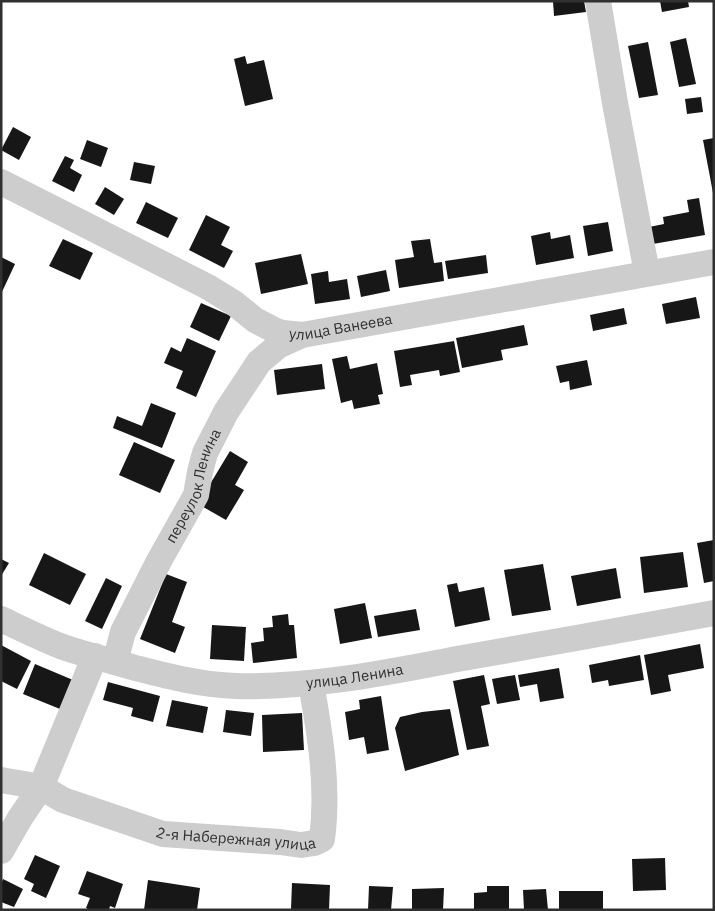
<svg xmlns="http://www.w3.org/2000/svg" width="715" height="911" viewBox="0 0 715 911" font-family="'IBM Plex Sans',sans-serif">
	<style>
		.building { fill: #171717 }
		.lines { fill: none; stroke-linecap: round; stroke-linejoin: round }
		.minor { stroke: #cdcdcd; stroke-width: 26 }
		.labels { text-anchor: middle; stroke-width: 5; stroke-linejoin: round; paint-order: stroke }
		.street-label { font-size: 15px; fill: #303030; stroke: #fff }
	</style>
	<rect width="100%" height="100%" fill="#fff"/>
	<!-- building -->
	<g class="building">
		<polygon points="553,1 584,1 586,12 554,16"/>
		<polygon points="660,1 688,1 689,7 662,12"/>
		<polygon points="686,38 696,84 679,87 670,42"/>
		<polygon points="648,42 658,95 639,98 628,46"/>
		<polygon points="245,56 247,64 264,60 273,99 245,106 234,59"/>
		<polygon points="701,97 703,112 687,114 685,99"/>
		<polygon points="13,127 31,137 19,160 1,150"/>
		<polygon points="714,138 714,193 713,193 703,140"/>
		<polygon points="87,140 108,148 101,167 80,159"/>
		<polygon points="65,156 74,160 70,168 82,175 74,192 52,181"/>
		<polygon points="134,162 155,166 151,184 130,180"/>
		<polygon points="105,187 124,199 114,215 95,204"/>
		<polygon points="699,198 705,235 647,245 644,228 664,224 663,217 689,212 687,200"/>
		<polygon points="146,202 178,218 168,238 136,223"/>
		<polygon points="206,215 230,227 221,245 233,251 224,268 189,250"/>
		<polygon points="608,222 613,251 588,256 583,226"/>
		<polygon points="550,232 551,239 570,235 574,258 536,265 531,236"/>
		<polygon points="63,239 93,253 80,280 49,266"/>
		<polygon points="430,239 434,263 442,262 444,281 399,288 395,260 414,257 411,241"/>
		<polygon points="301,254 308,284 261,294 255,263"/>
		<polygon points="486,255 488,273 448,279 445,261"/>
		<polygon points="1,257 15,264 1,294"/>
		<polygon points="386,270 390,291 361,297 357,276"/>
		<polygon points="328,271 329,282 347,279 350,299 315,304 311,274"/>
		<polygon points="696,297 700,318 666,324 662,304"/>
		<polygon points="201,303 231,316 219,341 190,327"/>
		<polygon points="624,308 627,324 593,331 590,315"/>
		<polygon points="524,325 528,345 501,350 503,360 462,368 456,338"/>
		<polygon points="187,338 216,351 196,397 176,388 183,371 164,363 171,347 181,352"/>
		<polygon points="454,341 460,372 440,376 439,370 410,375 412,385 400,387 394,351"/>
		<polygon points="347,356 350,369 377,363 383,394 378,395 380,404 354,409 352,400 341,403 332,359"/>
		<polygon points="587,360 592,385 570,390 569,381 560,383 556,366"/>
		<polygon points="322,364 325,389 277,395 274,370"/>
		<polygon points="151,403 176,413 162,448 113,428 117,416 142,426"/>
		<polygon points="134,442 175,460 160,493 119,475"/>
		<polygon points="230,451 248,462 235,485 244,490 226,520 198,504"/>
		<polygon points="714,540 714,581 704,583 697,543"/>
		<polygon points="683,552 688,587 644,593 640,557"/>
		<polygon points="44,553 86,574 70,605 29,585"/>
		<polygon points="1,559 9,563 1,576"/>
		<polygon points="543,564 551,610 512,616 504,570"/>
		<polygon points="616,568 621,598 577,606 571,576"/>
		<polygon points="166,574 187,582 172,622 185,627 175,653 140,639"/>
		<polygon points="106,578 122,586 102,629 85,621"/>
		<polygon points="457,583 459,592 484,587 490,620 455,627 447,585"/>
		<polygon points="365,603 372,638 340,644 334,609"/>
		<polygon points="416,609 420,630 378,637 374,616"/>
		<polygon points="288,614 289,625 294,625 297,658 253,663 251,643 264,641 263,628 273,627 272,616"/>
		<polygon points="212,625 246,627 244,661 210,659"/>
		<polygon points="700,644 704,668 668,675 671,691 651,695 644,655"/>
		<polygon points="1,645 31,661 17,689 1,681"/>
		<polygon points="640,655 644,680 609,686 608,680 592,683 589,665"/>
		<polygon points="35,664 73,680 60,709 23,694"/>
		<polygon points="559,668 564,698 540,702 537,684 520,687 518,675"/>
		<polygon points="484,675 490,704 481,706 489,746 467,750 453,681"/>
		<polygon points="515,675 520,700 497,704 492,679"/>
		<polygon points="108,682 160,696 153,722 131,716 133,708 103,700"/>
		<polygon points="381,696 389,750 367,754 364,737 349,740 345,712 360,709 359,700"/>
		<polygon points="172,700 208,707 203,733 166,726"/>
		<polygon points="450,709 459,755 405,771 395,728 400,717 422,712"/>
		<polygon points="226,710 254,713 251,736 223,732"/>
		<polygon points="302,713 304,750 263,752 262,715"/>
		<polygon points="35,855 60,866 46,898 31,891 34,884 24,879"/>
		<polygon points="665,858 666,890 633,891 632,859"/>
		<polygon points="87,871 123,884 115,908 110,906 109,910 90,910 86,908 90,898 78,894"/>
		<polygon points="3,879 23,889 14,907 1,902 1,884"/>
		<polygon points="148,880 200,888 197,910 144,910"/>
		<polygon points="292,883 330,885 329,910 291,909"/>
		<polygon points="369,886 393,887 391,910 368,910"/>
		<polygon points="487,886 509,886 509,910 474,910 474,893 487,892"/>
		<polygon points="444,888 443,910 412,910 412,889"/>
		<polygon points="546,889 548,910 524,910 523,890"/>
		<rect x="559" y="891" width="44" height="19"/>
	</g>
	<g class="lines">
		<!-- minor -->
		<g class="minor">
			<polyline points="598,1 615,103 647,273"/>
			<path id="s1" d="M1,182L208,287L234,303L255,320L276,331L283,333L302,335L714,262"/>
			<path id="s2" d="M1,619C22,629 42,639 63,647C86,655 109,660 132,667C167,676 200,685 236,686C310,688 384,673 457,659C543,644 628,629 714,613"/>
			<path id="s3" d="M115,662L123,632L159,561L196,495L200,472L205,453L226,412L259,362L278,346L302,335"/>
			<path id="s4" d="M1,780L41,787L63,800L163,834L280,842L301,845L314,843L322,839C329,787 320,734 311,683"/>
			<polyline points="1,851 20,818 41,787 95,656"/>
		</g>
	</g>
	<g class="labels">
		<!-- street labels -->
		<g class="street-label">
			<text dy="5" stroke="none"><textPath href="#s1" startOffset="379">улица Ванеева</textPath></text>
			<text dy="5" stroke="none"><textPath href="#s3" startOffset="194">переулок Ленина</textPath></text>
			<text dy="5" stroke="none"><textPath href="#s2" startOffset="365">улица Ленина</textPath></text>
			<text dy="5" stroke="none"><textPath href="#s4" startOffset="245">2-я Набережная улица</textPath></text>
		</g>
	</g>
	<!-- border -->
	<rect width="715" height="911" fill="none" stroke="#303030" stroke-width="5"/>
</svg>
